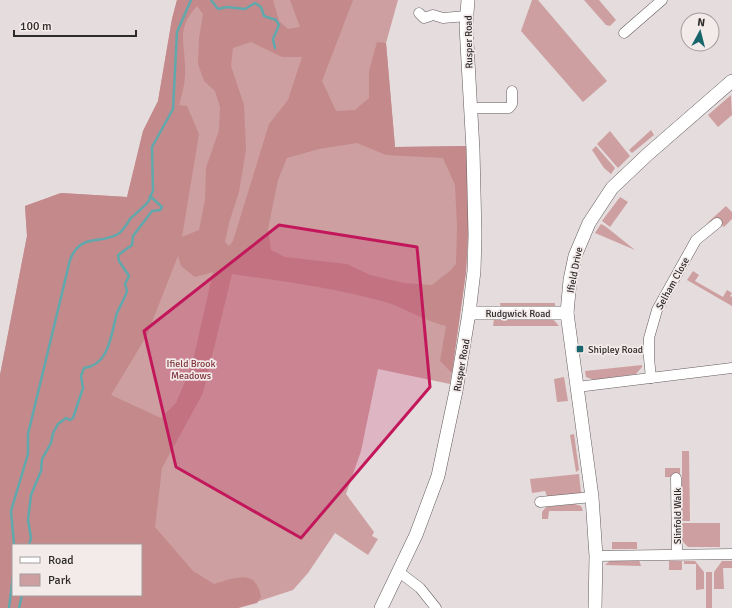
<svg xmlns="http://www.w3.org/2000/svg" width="732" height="608" viewBox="0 0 732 608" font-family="Signika,sans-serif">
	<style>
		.green { fill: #ce9fa0; fill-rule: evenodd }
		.forest { fill: #c3898b; fill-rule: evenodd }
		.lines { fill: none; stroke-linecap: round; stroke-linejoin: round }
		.stream { stroke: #61a8ac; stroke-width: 2.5 }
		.street-casing { stroke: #645d5d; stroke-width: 11 }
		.secondary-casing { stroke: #645d5d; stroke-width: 14 }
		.street { stroke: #fff; stroke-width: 10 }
		.secondary { stroke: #fff; stroke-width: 13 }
		.marked { fill: #c2185b; fill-opacity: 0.2; stroke: #c2185b; stroke-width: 3; stroke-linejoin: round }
		.poi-dot { fill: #18666b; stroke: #f3eaea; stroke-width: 1.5 }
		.labels { text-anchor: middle; stroke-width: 3.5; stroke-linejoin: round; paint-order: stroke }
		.street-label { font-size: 10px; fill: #2d2a2a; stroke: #f3eaea }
		.poi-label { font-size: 10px; fill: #2d2a2a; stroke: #f3eaea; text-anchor: start }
		.park-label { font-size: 10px; fill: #7e353c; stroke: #f3eaea }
	</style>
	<rect width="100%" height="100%" fill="#e5dcdd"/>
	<!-- green -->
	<g class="green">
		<path d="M177,0H398L386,43L395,147L467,146L469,215L466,272L450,384L378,369L361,451L346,494L374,532L372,536L378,539L368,555L335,533L308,573L293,590L238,608H0V375L27,236L25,206L61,193L127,197L143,131L158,101L172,19ZM13,545H141V595H13Z"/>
		<polygon points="532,0 538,0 607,81 583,102 521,31"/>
		<polygon points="584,0 599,0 616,20 610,26 606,25"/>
		<polygon points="731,95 732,115 718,127 708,115"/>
		<polygon points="651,130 654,135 632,153 629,150"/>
		<polygon points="610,131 630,156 618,168 597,144"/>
		<polygon points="596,146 615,168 611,174 604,168 592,150"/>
		<polygon points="620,197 628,202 610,227 602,221"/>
		<polygon points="726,206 732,212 732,219 724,227 715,218 705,225"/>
		<polygon points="601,224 605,226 635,250 595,233"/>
		<polygon points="693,271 699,275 695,281 723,297 727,290 732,293 730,296 732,297 732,306 687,280"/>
		<polygon points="500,303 555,303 555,307 501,308"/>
		<polygon points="552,318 559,326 493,326 494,319"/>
		<polygon points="642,365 642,367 636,374 594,380 586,377 585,371"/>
		<polygon points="564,377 568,401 557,402 554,379"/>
		<polygon points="574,434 579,470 576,472 570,435"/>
		<polygon points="682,451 689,451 690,521 682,521"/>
		<rect x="665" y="468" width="15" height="9"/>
		<polygon points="579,474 581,493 550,496 547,496 545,491 532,493 530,479"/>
		<polygon points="575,504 581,506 583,511 549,511 548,519 542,519 542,512 546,507"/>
		<polygon points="682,523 720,523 720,547 688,547 682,541"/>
		<rect x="612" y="542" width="25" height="7"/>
		<polygon points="611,560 639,560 641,566 605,565"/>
		<rect x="669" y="561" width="13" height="9"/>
		<polygon points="695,561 704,572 704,589 696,590 696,564 684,564 684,561"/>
		<polygon points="722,561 732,561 732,568 723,568 724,589 714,589 714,572"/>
		<rect x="706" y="572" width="6" height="36"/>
	</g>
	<!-- forest -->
	<path class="forest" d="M177,0H273L279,21L288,29L300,27L290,0H353L322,81L336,111L355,110L369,98V71L377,42L386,43L395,147L467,146L469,215L466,272L452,373L440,361L446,326C424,321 404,307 382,301C332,288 282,281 232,274L203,393L162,468L155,527L193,571L214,584C235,578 256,568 261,597L257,603L238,608H0V375L27,236L25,206L61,193L127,197L143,131L158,101L172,19ZM197,6L203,14L199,38L198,64L204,81L215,91L220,107L219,130L206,168L205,200L199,230L182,237L199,134L187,106L179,105C183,91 186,79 185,65C184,39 177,28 197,6ZM251,42L282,57H302L288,100L269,124L233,241L229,246L225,242L229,223L239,192L246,150L244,105L231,66L233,48ZM357,143L386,155L443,158L455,185L457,226L456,264L451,270L432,285L404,283L370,275L347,264L285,257L271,250L268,229L278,180L287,158L319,149ZM178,256L181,266L195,277L213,272L192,365L176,403L161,418L111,395L146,337ZM13,545H141V595H13Z"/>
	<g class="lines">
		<!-- stream -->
		<g class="stream">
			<polyline points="211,0 218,9 227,7 245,9 255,3 261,7 264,16 276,20 279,25 273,39 275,48"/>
			<path d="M14,545L11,511L28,454V434L70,260C80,233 99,245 118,234C123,231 127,224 130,219C135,214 143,208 148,202C150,199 151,194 153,191L152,147L173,109L177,32L191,0"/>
			<path d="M29,545L31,538L28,520L31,495L41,471L42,459L51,443L53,433L58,424L66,418L70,420L73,418L83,388L81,376L84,368C110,365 111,333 117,313C120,306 125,298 127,291L125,284L129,276L119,261L118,255L132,245L133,236L152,211L160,210L162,207L150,196"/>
			<polyline points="9,608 13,576"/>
			<polyline points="19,608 22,595"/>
		</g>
		<defs>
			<g id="street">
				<polyline points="419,13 424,18 433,15 443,18 467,16"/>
				<polyline points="624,33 662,0"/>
				<polyline points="471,108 509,108 512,104 512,91"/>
				<polyline points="651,378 649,358 649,338 657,310 696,240 717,223"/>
				<polyline points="577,387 732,368"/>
				<polyline points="676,478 677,554"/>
				<polyline points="540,502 592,497"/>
				<polyline points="596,556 732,554"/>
				<polyline points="399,572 420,588 436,608"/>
			</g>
			<g id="secondary">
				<polyline points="469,313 567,313"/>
				<polyline points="381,608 416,535 438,476 456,391 469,313 474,271 475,235 473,150 466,26 468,0"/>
				<polyline points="595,608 596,556 592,497 567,313 570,280 575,256 589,223 612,188 648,154 732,81"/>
			</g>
		</defs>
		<!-- street casing -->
		<use href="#street" class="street-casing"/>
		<!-- secondary casing -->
		<use href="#secondary" class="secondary-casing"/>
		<!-- street -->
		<use href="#street" class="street"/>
		<!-- secondary -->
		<use href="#secondary" class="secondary"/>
	</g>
	<!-- marked area -->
	<path class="marked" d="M279,225L417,247L430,387L301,538L176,467L144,331Z"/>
	<!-- markers -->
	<rect class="poi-dot" x="576" y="345" width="8" height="8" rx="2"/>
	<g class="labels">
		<!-- street labels -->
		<g class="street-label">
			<text transform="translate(468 42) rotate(-91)" y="4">Rusper Road</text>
			<text transform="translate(574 270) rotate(-79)" y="4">Ifield Drive</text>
			<text transform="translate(672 283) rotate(-61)" y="4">Selham Close</text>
			<text x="518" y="317">Rudgwick Road</text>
			<text transform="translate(461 365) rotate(-80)" y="4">Rusper Road</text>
			<text transform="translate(677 516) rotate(-90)" y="4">Slinfold Walk</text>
		</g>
		<!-- poi labels -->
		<g class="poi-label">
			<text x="588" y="353">Shipley Road</text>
		</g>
		<!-- park labels -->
		<g class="park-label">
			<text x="191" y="367">Ifield Brook<tspan x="191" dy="12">Meadows</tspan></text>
		</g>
	</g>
	<!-- legend -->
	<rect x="12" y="544" width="130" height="52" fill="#f3eaea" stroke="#a49d9d"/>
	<rect x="20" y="557" width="20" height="6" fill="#ffffff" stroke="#a49d9d"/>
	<text x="48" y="564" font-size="12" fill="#2d2a2a">Road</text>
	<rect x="20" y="574" width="20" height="12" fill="#ce9fa0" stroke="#a49d9d"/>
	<text x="48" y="584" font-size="12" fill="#2d2a2a">Park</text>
	<!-- north arrow -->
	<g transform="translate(700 32) rotate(7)"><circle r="19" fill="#f3eaea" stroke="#a49d9d"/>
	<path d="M0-3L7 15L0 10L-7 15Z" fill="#18666b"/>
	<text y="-6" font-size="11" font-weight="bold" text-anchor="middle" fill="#2d2a2a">N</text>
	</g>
	<!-- scale -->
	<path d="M14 30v6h122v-6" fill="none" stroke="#2d2a2a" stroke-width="2"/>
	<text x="20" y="30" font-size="12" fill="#2d2a2a" stroke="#f3eaea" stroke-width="3" paint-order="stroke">100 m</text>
</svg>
